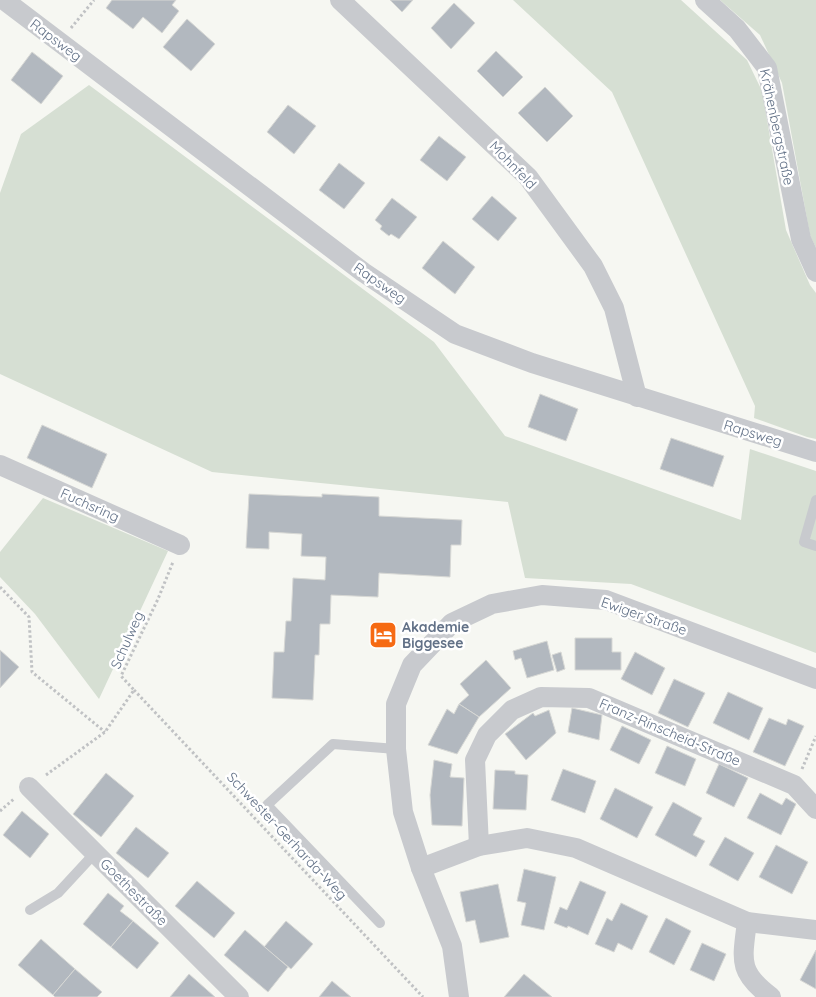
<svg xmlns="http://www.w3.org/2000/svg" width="816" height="997" viewBox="0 0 816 997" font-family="Quicksand,sans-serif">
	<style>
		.green { fill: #d6dfd3 }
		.building { fill: #b2b8bf; stroke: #d7d8d5 }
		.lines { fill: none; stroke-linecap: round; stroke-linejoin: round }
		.path { stroke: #c0c2c4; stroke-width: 3; stroke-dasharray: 2.5 2.5; stroke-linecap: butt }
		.lane { stroke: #c8cace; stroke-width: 10 }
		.street { stroke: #c8cace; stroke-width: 20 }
		.labels { text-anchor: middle; stroke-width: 5; stroke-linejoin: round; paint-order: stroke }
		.street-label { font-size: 14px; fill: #627187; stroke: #fff }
		.poi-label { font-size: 14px; font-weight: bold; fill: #627187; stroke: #fff; text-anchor: start }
	</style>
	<rect width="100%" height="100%" fill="#f6f7f2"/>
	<!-- green -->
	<g class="green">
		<polygon points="513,0 681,0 747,60 762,91 786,230 810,285 816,293 816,439 807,437 754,418 755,406 612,92"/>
		<polygon points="720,0 816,0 816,248 810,235 782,83 760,35"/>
		<polygon points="89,85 434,342 505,436 741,520 750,449 816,471 816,653 631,584 525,578 508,502 212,472 0,374 0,193 21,134"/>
		<polygon points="43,498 168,551 99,699 35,614 0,577 0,552"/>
	</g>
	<!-- building -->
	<g class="building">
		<polygon points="112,0 176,0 172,5 179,11 162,33 143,17 133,29 106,8"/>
		<polygon points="390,0 413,0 402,12"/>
		<polygon points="454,3 475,23 451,49 431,28"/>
		<polygon points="187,19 215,44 191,71 163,47"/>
		<polygon points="496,51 523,77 503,97 477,71"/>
		<polygon points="32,52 63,76 41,104 11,80"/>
		<polygon points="545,87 573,116 547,142 518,113"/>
		<polygon points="288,105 316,126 294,154 267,132"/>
		<polygon points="439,136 466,157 447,181 420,160"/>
		<polygon points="339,163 365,183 344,209 319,190"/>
		<polygon points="492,196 517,218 498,241 472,219"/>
		<polygon points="392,198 417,217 399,239 391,234 389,236 380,229 382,226 375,220"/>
		<polygon points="443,241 475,267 455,294 422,268"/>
		<polygon points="540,394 578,409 566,441 528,427"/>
		<polygon points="42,425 107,454 92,488 27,458"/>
		<polygon points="671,438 724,456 713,487 660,469"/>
		<polygon points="249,494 322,497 322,494 379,497 379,516 462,520 461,545 451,545 450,577 379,573 378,597 331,595 330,624 320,624 319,655 315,655 313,700 272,698 274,652 284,652 286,621 291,621 293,578 325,580 326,557 301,556 302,534 269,532 269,549 246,548"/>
		<polygon points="575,638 612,638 612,652 621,652 621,670 575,670"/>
		<polygon points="547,641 554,670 527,678 521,658 515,660 513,651"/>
		<polygon points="0,650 19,667 0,688"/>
		<polygon points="561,652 565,669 557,672 552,655"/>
		<polygon points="635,652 665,668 652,695 621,679"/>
		<polygon points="486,660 511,688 479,717 459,704 469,695 460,684"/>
		<polygon points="674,679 705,693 688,727 658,713"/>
		<polygon points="728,692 763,708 749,740 713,723"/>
		<polygon points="459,704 479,717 457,754 428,745 447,709 454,714"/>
		<polygon points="572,708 602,715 599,740 568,732"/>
		<polygon points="549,710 556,733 526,760 505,734 533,713 535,716"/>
		<polygon points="769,718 786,725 788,719 804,726 785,766 753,752"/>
		<polygon points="622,726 651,740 639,764 610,750"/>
		<polygon points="667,746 696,759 685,786 655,773"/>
		<polygon points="434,760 452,764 450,777 464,778 462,826 432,825 430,795"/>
		<polygon points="719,764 748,778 734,807 706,793"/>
		<polygon points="563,769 596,781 585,813 551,800"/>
		<polygon points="495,770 515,771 515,774 528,775 526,810 493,809"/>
		<polygon points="106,773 134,796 101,837 73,814"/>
		<polygon points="615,788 653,807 637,838 600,819"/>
		<polygon points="760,793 782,805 786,798 796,804 781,835 747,818"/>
		<polygon points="673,802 702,818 693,835 705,841 696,857 655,835"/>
		<polygon points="22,811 49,834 30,858 3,835"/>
		<polygon points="136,827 169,853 148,878 116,853"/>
		<polygon points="725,837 754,853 738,881 709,865"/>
		<polygon points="776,845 808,862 792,894 759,877"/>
		<polygon points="524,869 556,877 544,930 521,925 526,903 517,901"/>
		<polygon points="197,881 235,913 214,938 175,906"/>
		<polygon points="580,881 606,892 588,935 568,926 567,928 554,923 560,907 567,910"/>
		<polygon points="498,884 509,937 480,943 475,920 466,922 460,892"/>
		<polygon points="108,893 124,906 120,911 133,921 111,947 83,924"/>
		<polygon points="621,903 648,916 632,950 618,943 614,952 595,944 607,918 612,921"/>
		<polygon points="666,918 691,931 674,965 649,952"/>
		<polygon points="133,921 159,943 137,969 111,947"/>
		<polygon points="286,921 313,944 291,969 264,947"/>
		<polygon points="245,930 288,967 268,992 224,955"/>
		<polygon points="41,939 75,969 53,995 18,965"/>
		<polygon points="702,943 726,954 714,981 690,970"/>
		<polygon points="816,950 816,989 800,980"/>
		<polygon points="75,969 102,992 97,997 55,997 53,995"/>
		<polygon points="189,974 215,997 170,997"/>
		<polygon points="524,974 552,997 504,997"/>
		<polygon points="332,981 351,997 319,997"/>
	</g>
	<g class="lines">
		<!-- path -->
		<g class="path">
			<polyline points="71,28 94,0"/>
			<polyline points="0,587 29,617 32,672 105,732"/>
			<polyline points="134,690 423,997"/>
			<polyline points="802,769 816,736"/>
			<polyline points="46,775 105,732 134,690 121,676 158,599 173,562"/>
			<polyline points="0,811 15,798"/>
		</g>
		<!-- lane -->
		<g class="lane">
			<polyline points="816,500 804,542 816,546"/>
			<polyline points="30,910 58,893 95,853"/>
			<polyline points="380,923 267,805 333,744 396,749"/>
		</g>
		<!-- street -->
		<g class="street">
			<polyline points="4,0 363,272 455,334 532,363 816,452"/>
			<polyline points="340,0 528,177 593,266 614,308 637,397"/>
			<polyline points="705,0 737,29 767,68 801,239 816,272"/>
			<polyline points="0,465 180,545"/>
			<polyline points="29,787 239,997"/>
			<polyline points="479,846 475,760 487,735 512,710 541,697 589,698 794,785 816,809"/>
			<polyline points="421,868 479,846 527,838 576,848 747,922 816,930"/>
			<path d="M747,922C742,961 738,972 771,997"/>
			<polyline points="459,997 452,946 421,868 403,812 396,749 396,704 412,665 452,623 492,604 542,595 606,600 816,679"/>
		</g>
	</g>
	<!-- icons -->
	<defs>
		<symbol id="hotel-square" viewBox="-11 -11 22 22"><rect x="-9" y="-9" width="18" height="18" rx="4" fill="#f66a13" stroke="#fff"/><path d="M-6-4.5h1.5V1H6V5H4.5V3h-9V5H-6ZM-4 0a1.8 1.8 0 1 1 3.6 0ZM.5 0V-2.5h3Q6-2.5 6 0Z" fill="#fff"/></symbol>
	</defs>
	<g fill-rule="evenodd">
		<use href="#hotel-square" x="367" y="619" width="32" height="32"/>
	</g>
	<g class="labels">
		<!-- street labels -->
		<g class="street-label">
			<text transform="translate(56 40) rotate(37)" y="5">Rapsweg</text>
			<text transform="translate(777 127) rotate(78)" y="5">Krähenbergstraße</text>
			<text transform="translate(513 165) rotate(46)" y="5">Mohnfeld</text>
			<text transform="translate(380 283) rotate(35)" y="5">Rapsweg</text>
			<text transform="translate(753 433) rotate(17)" y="5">Rapsweg</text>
			<text transform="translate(90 505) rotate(24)" y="5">Fuchsring</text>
			<text transform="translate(644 616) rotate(19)" y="5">Ewiger Straße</text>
			<text transform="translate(127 640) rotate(-66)" y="5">Schulweg</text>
			<text transform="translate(670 732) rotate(23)" y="5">Franz-Rinscheid-Straße</text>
			<text transform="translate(287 836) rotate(47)" y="5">Schwester-Gerharda-Weg</text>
			<text transform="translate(134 892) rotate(45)" y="5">Goethestraße</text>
		</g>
		<!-- poi labels -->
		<g class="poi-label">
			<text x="402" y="632">Akademie<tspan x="402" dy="16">Biggesee</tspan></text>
		</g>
	</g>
</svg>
